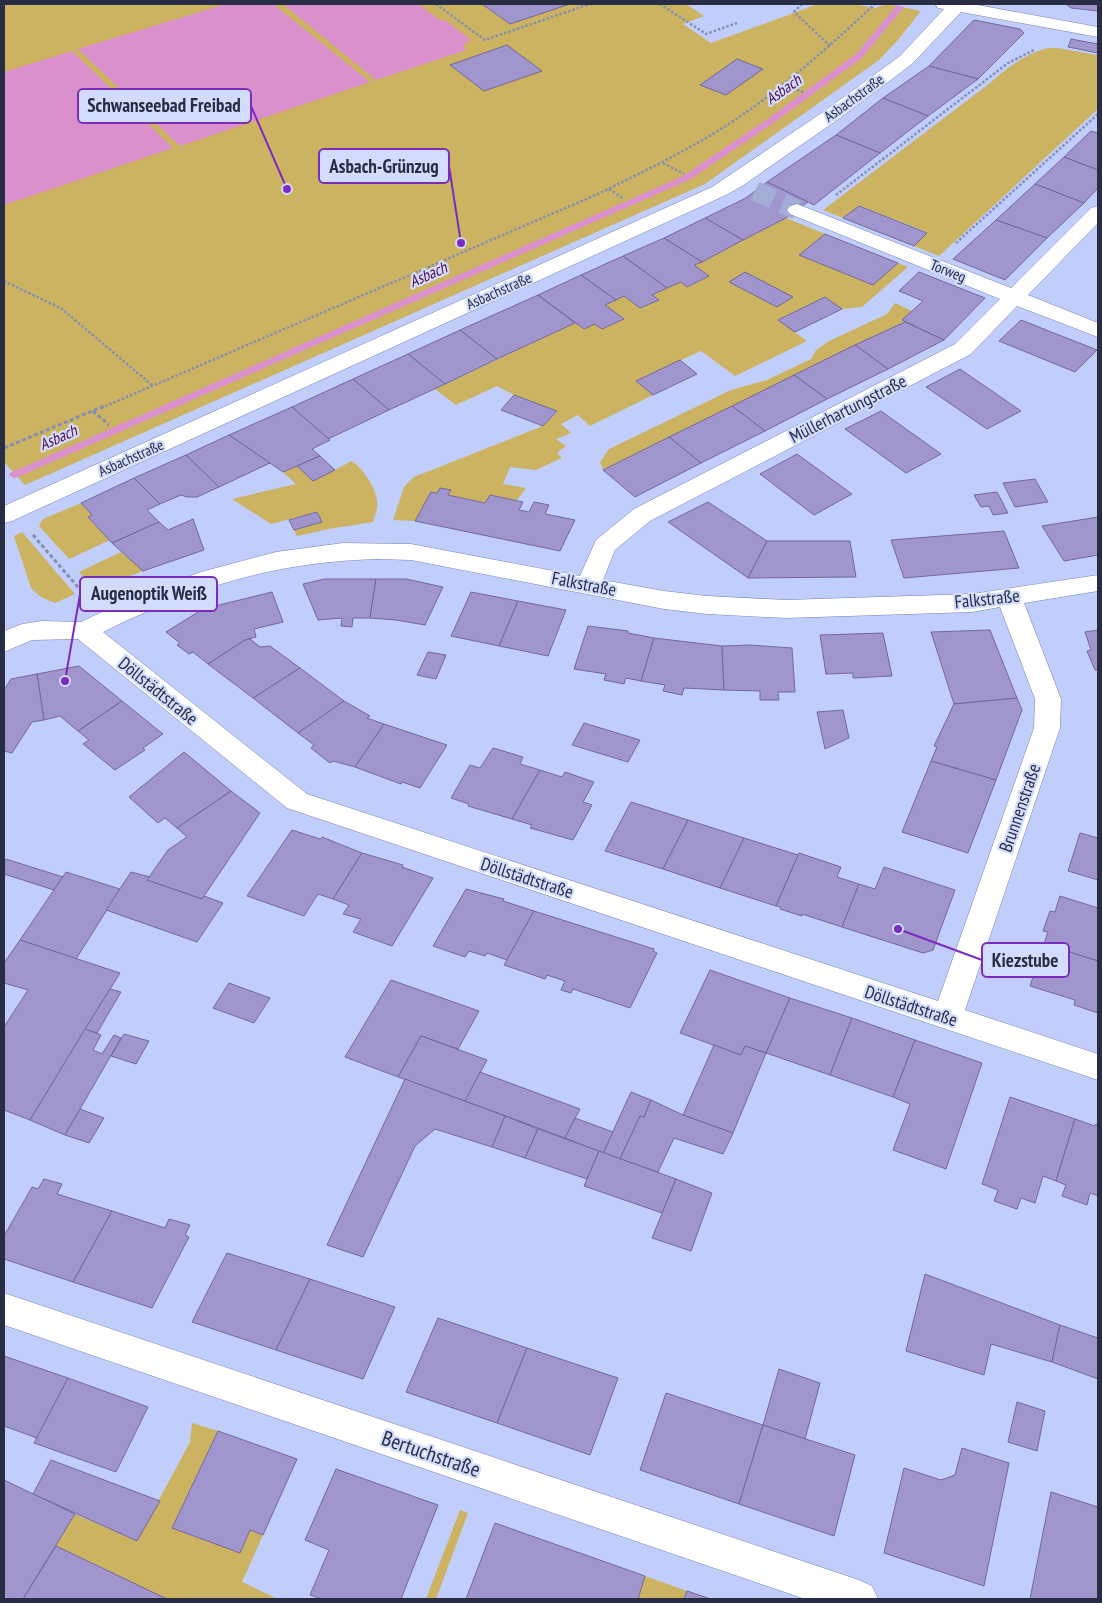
<svg xmlns="http://www.w3.org/2000/svg" width="1102" height="1603" viewBox="0 0 1102 1603" font-family="'PT Sans Narrow',sans-serif">
	<style>
		.green { fill: #ccb361 }
		.water { fill: #db90ce }
		.lines { fill: none; stroke-linecap: round; stroke-linejoin: round }
		.stream { fill: #db90ce; fill-rule: evenodd }
		.building { fill: #a095cd; stroke: #72689c }
		.minor-tunnel { stroke: #a2aed6; stroke-width: 20; stroke-dasharray: 20 10; stroke-linecap: butt }
		.minor-casing { stroke: #7381b5; stroke-width: 1 }
		.path-far1 { stroke: #858fb3; stroke-width: 2.5; stroke-dasharray: 2.5 2; stroke-linecap: butt }
		.path { stroke: #858fb3; stroke-width: 3; stroke-dasharray: 4 2.5; stroke-linecap: butt }
		.minor { fill: #fff; fill-rule: evenodd }
		.labels { text-anchor: middle; stroke-width: 4.5; stroke-linejoin: round; paint-order: stroke }
		.far-street-label { font-size: 15px; fill: #282d43; stroke: #d2dcfe }
		.far-water-label { font-size: 16px; font-style: italic; fill: #500c49; stroke: #d2dcfe }
		.street-label { font-size: 18px; fill: #282d43; stroke: #d2dcfe }
		.near-street-label { font-size: 21px; fill: #282d43; stroke: #d2dcfe }
		.leader { fill: none; stroke: #7b2cbf; stroke-width: 2 }
		.callout-dot { fill: #7b2cbf; stroke: #d2dcfe; stroke-width: 2 }
		.callout { fill: #d2dcfe; stroke: #7b2cbf; stroke-width: 2 }
		.callout-label { font-size: 19px; text-anchor: middle; font-weight: bold; fill: #282d43 }
	</style>
	<rect width="100%" height="100%" fill="#c1cefb"/>
	<!-- green -->
	<g class="green">
		<polygon points="4,4 686,4 704,16 683,24 711,43 818,4 852,4 875,8 888,4 921,11 898,40 879,60 705,184 25,485 4,462"/>
		<path d="M1047,48H1057L1098,55V109L939,256L914,246L927,232L860,206L843,218L823,210L990,83C1008,67 1024,55 1047,48Z"/>
		<polygon points="786,218 825,234 800,255 873,285 898,263 908,267 862,307 842,309 825,297 778,320 807,341 735,376 701,351 636,381 653,395 590,426 578,415 561,424 571,433 556,439 566,446 557,453 562,458 536,470 510,467 503,484 526,488 517,500 490,495 485,503 448,495 451,490 440,488 437,493 431,492 415,521 393,520 404,487 414,477 543,426 557,412 514,395 497,386 456,405 435,389 575,323 584,329 595,324 602,329 624,319 605,305 624,296 641,308 658,300 652,295 681,282 688,287 709,276 694,265"/>
		<polygon points="895,303 912,311 903,320 905,322 603,470 600,462 609,449 731,390 767,380 811,359 816,350 829,341 887,314"/>
		<path d="M352,461C364,470 379,491 377,507C377,512 374,517 373,522L329,529L297,536L294,530L322,522L317,512L271,524L232,499L296,484L283,472L297,466L313,481Z"/>
		<polygon points="81,503 92,515 88,517 110,540 69,559 39,526 43,519"/>
		<polygon points="22,532 75,594 55,603 41,597 31,588 14,536"/>
		<polygon points="121,552 125,556 127,555 143,571 100,587 90,584 79,572"/>
		<polygon points="192,1423 218,1431 172,1528 240,1553 250,1530 263,1535 242,1582 278,1599 167,1599 56,1546 75,1514 137,1541 190,1442"/>
		<polygon points="460,1510 468,1513 436,1599 426,1599"/>
		<polygon points="645,1576 687,1591 684,1599 638,1599"/>
	</g>
	<!-- water -->
	<g class="water">
		<polygon points="226,4 273,4 370,82 180,146 78,49"/>
		<polygon points="283,4 418,4 441,21 445,20 471,40 463,45 466,50 376,80"/>
		<polygon points="72,51 173,148 4,205 4,72"/>
	</g>
	<g class="lines">
		<!-- stream -->
		<polygon class="stream" points="897,5 904,7 862,58 775,122 689,180 18,477 14,478 9,475 10,473 683,176 769,118 856,54"/>
	</g>
	<!-- building -->
	<g class="building">
		<polygon points="482,4 570,4 510,24"/>
		<polygon points="1066,4 1098,4 1098,11 1071,8"/>
		<polygon points="974,20 1020,29 1024,33 978,79 929,66"/>
		<polygon points="1071,39 1098,44 1098,53 1068,47"/>
		<polygon points="507,45 542,71 484,91 450,65"/>
		<polygon points="737,59 763,69 726,95 700,85"/>
		<polygon points="929,66 978,79 928,116 883,98"/>
		<polygon points="883,98 928,116 880,153 836,135"/>
		<polygon points="1091,131 1098,133 1098,170 1064,157"/>
		<polygon points="836,135 880,153 814,205 767,182"/>
		<polygon points="1064,157 1098,170 1098,188 1084,203 1035,184"/>
		<polygon points="767,182 808,202 786,218 743,240 705,218 746,198"/>
		<polygon points="1035,184 1084,203 1047,238 996,220"/>
		<polygon points="859,206 927,233 914,246 843,218"/>
		<polygon points="705,218 743,240 702,262 664,238"/>
		<polygon points="996,220 1047,238 1005,280 953,259"/>
		<polygon points="825,234 898,263 873,285 799,255"/>
		<polygon points="664,238 702,262 694,265 709,276 687,287 681,282 667,288 623,256"/>
		<polygon points="623,256 667,288 652,295 659,300 640,308 624,296 616,300 581,275"/>
		<polygon points="745,272 793,297 777,307 729,282"/>
		<polygon points="919,272 985,298 944,340 902,320 923,301 899,291"/>
		<polygon points="581,275 616,300 605,305 624,319 602,329 595,324 584,329 538,295"/>
		<polygon points="538,295 575,323 497,359 460,330"/>
		<polygon points="825,297 842,309 795,332 778,320"/>
		<polygon points="1021,320 1097,350 1075,372 999,341"/>
		<polygon points="905,322 944,340 888,369 855,345"/>
		<polygon points="460,330 497,359 445,384 408,354"/>
		<polygon points="855,345 888,369 827,399 794,375"/>
		<polygon points="408,354 445,384 389,410 353,379"/>
		<polygon points="680,360 697,374 653,395 636,381"/>
		<polygon points="960,369 1021,411 987,429 926,387"/>
		<polygon points="794,375 827,399 765,431 732,406"/>
		<polygon points="353,379 389,410 328,439 292,407"/>
		<polygon points="514,395 557,411 543,426 501,410"/>
		<polygon points="732,406 765,431 701,463 669,437"/>
		<polygon points="292,407 330,440 312,449 320,456 283,472 229,435"/>
		<polygon points="881,411 941,454 906,473 845,429"/>
		<polygon points="229,435 270,463 219,487 186,455"/>
		<polygon points="669,437 701,463 635,497 603,470"/>
		<polygon points="797,454 852,494 814,515 760,474"/>
		<polygon points="186,455 219,487 197,497 187,497 181,495 160,504 134,478"/>
		<polygon points="320,456 335,470 313,481 297,466"/>
		<polygon points="134,478 160,504 147,510 159,522 112,543 88,517 92,515 81,503"/>
		<polygon points="1035,479 1048,502 1015,507 1003,483"/>
		<polygon points="440,488 451,490 448,495 485,503 490,495 523,502 519,510 529,512 534,502 549,505 545,514 575,520 560,551 415,521 431,492 437,493"/>
		<polygon points="997,492 1008,513 993,515 989,506 981,507 974,495"/>
		<polygon points="708,502 767,541 748,578 668,522"/>
		<polygon points="317,512 322,522 294,530 289,520"/>
		<polygon points="1098,517 1098,555 1064,561 1042,526"/>
		<polygon points="193,519 204,550 143,571 112,543 159,522 168,530"/>
		<polygon points="1004,531 1019,568 904,578 891,540"/>
		<polygon points="767,541 850,541 856,577 748,578"/>
		<polygon points="325,579 376,579 370,618 353,618 352,627 341,626 342,618 318,620 303,584"/>
		<polygon points="376,579 406,579 443,587 425,625 396,620 370,618"/>
		<polygon points="272,592 283,622 254,629 256,637 245,640 208,664 193,652 189,654 177,645 180,643 166,632 203,609"/>
		<polygon points="471,592 518,601 499,646 451,636"/>
		<polygon points="518,601 566,610 548,656 499,646"/>
		<polygon points="588,626 628,631 628,633 654,638 641,681 626,678 624,684 604,680 606,674 574,669"/>
		<polygon points="990,630 1017,698 954,704 931,632"/>
		<polygon points="1098,630 1098,670 1095,670 1087,651 1091,650 1085,632"/>
		<polygon points="883,633 892,676 853,678 853,673 826,674 820,635"/>
		<polygon points="654,638 722,646 724,690 684,688 682,695 663,691 665,685 641,681"/>
		<polygon points="250,639 260,647 270,646 300,668 253,698 208,664 245,640"/>
		<polygon points="749,645 792,648 795,692 778,692 779,700 760,700 760,691 724,690 722,646"/>
		<polygon points="428,652 446,655 436,679 417,675"/>
		<polygon points="79,666 122,701 78,731 60,716 44,720 37,674"/>
		<polygon points="300,668 344,701 298,733 253,698"/>
		<polygon points="37,674 44,720 32,722 12,753 4,751 4,690 11,679"/>
		<polygon points="1017,698 1022,710 996,780 931,761 937,747 934,746 954,704"/>
		<polygon points="122,701 163,734 143,748 145,750 115,770 83,744 89,740 78,731"/>
		<polygon points="344,701 370,716 367,718 384,724 355,767 333,761 330,763 311,748 314,745 298,733"/>
		<polygon points="843,710 849,738 825,749 817,712"/>
		<polygon points="584,723 640,740 628,762 572,745"/>
		<polygon points="384,724 447,745 420,788 402,782 401,784 355,767"/>
		<polygon points="493,748 523,757 520,764 540,770 512,819 468,806 469,804 451,798 470,765 480,768"/>
		<polygon points="184,752 231,791 177,828 165,818 158,823 129,797"/>
		<polygon points="931,761 996,780 968,853 902,832"/>
		<polygon points="540,770 562,777 565,772 594,782 583,802 592,805 573,840 530,828 532,825 512,819"/>
		<polygon points="231,791 260,813 202,899 147,880 168,850 187,837 177,828"/>
		<polygon points="631,802 688,820 663,869 605,851"/>
		<polygon points="688,820 744,838 720,888 663,869"/>
		<polygon points="292,830 320,839 322,837 362,853 333,899 318,894 304,916 247,896"/>
		<polygon points="1080,833 1098,838 1098,880 1068,871"/>
		<polygon points="744,838 798,855 776,906 720,888"/>
		<polygon points="362,853 403,865 402,867 433,878 392,946 353,932 361,919 343,914 349,905 333,899"/>
		<polygon points="799,853 841,867 837,877 859,884 842,927 802,914 802,916 780,909 781,907 776,906"/>
		<polygon points="6,859 63,877 54,890 4,874 4,863"/>
		<polygon points="884,867 955,890 933,950 923,953 842,927 859,884 875,889"/>
		<polygon points="66,872 120,889 76,959 20,940"/>
		<polygon points="131,872 150,877 147,880 202,899 204,896 223,903 197,942 106,910"/>
		<polygon points="466,889 504,899 503,901 534,911 507,960 487,953 485,956 469,951 465,957 433,946"/>
		<polygon points="1060,896 1098,908 1098,961 1044,944 1048,932 1043,931 1050,911 1055,912"/>
		<polygon points="534,911 654,949 653,951 657,953 630,1008 573,989 571,993 561,990 565,981 547,975 545,979 504,965"/>
		<polygon points="20,940 120,973 30,1120 4,1110 4,1027 28,990 4,983 4,963"/>
		<polygon points="1044,944 1098,961 1098,1013 1074,1005 1075,1000 1030,986"/>
		<polygon points="710,970 790,998 766,1053 745,1046 741,1055 680,1033"/>
		<polygon points="391,980 479,1011 458,1049 421,1036 398,1077 345,1057"/>
		<polygon points="229,983 270,998 254,1023 213,1008"/>
		<polygon points="110,989 121,992 97,1033 85,1029"/>
		<polygon points="790,998 852,1018 830,1075 766,1053"/>
		<polygon points="852,1018 915,1040 893,1097 830,1075"/>
		<polygon points="85,1029 101,1035 93,1050 102,1054 114,1035 121,1038 65,1135 30,1120"/>
		<polygon points="124,1034 149,1041 136,1064 111,1056"/>
		<polygon points="421,1036 487,1060 465,1101 398,1077"/>
		<polygon points="915,1040 982,1063 946,1169 893,1150 910,1104 893,1097"/>
		<polygon points="714,1045 741,1055 745,1046 766,1053 733,1133 683,1115"/>
		<polygon points="480,1072 580,1109 565,1138 465,1101"/>
		<polygon points="405,1079 505,1116 492,1147 435,1129 415,1146 363,1257 327,1245"/>
		<polygon points="631,1092 651,1100 644,1117 640,1116 620,1159 603,1153"/>
		<polygon points="1010,1097 1075,1119 1056,1181 1043,1176 1035,1203 1021,1198 1017,1209 994,1201 998,1190 982,1184"/>
		<polygon points="651,1100 683,1115 733,1133 723,1154 674,1138 658,1172 620,1159 640,1116 644,1117"/>
		<polygon points="80,1109 104,1118 89,1143 65,1135"/>
		<polygon points="505,1116 538,1129 525,1158 492,1147"/>
		<polygon points="575,1118 613,1132 603,1153 565,1138"/>
		<polygon points="1075,1119 1095,1126 1096,1124 1098,1125 1098,1196 1090,1193 1087,1205 1062,1196 1066,1185 1056,1181"/>
		<polygon points="538,1129 599,1151 587,1179 525,1158"/>
		<polygon points="599,1151 676,1179 662,1213 584,1186"/>
		<polygon points="44,1179 62,1184 57,1194 112,1211 73,1282 4,1259 4,1236 32,1187 38,1189"/>
		<polygon points="676,1179 712,1193 691,1251 652,1238"/>
		<polygon points="112,1211 165,1228 169,1219 190,1225 185,1235 189,1237 152,1308 73,1282"/>
		<polygon points="227,1253 310,1279 276,1350 192,1322"/>
		<polygon points="925,1274 1060,1325 1052,1362 991,1344 984,1375 906,1351"/>
		<polygon points="310,1279 395,1307 363,1379 276,1350"/>
		<polygon points="438,1318 527,1348 497,1423 406,1392"/>
		<polygon points="1060,1325 1098,1338 1098,1379 1052,1362"/>
		<polygon points="527,1348 618,1378 590,1455 497,1423"/>
		<polygon points="4,1356 68,1378 37,1438 4,1426"/>
		<polygon points="779,1369 820,1383 805,1439 763,1425"/>
		<polygon points="68,1378 148,1407 116,1472 34,1443"/>
		<polygon points="666,1393 763,1425 739,1504 640,1470"/>
		<polygon points="1017,1402 1045,1411 1037,1451 1008,1442"/>
		<polygon points="763,1425 855,1455 834,1536 739,1504"/>
		<polygon points="218,1431 297,1459 263,1535 250,1530 240,1553 172,1528"/>
		<polygon points="962,1448 1009,1463 984,1586 884,1553 904,1468 941,1480 955,1475"/>
		<polygon points="51,1460 160,1501 137,1541 33,1494"/>
		<polygon points="336,1469 438,1505 401,1599 322,1599 310,1595 329,1550 305,1540"/>
		<polygon points="4,1480 75,1514 23,1599 4,1599"/>
		<polygon points="1051,1492 1098,1507 1098,1599 1030,1599"/>
		<polygon points="495,1523 645,1576 638,1599 466,1599"/>
		<polygon points="56,1546 167,1599 23,1599"/>
		<polygon points="687,1591 711,1599 684,1599"/>
	</g>
	<g class="lines">
		<!-- minor-tunnel -->
		<polyline class="minor-tunnel" points="755,191 797,210"/>
		<defs>
			<g id="minor">
				<polygon points="935,4 972,4 1098,27 1098,37 961,12 912,64 840,118 742,186 726,195 12,521 4,523 4,506 712,187 826,110 900,56 944,9 938,8"/>
				<path d="M797,204L1011,288L1091,208L1098,206V223L1028,295L1098,323V337L1017,306L971,354L650,521L615,550L603,580L664,591L707,596L786,600L972,594L1098,575V591L1024,603L1061,699L1060,728L965,1010L1098,1054V1080L287,808L78,639L32,640L4,652V631L22,624L42,621L81,622L137,595L201,572L276,552L343,543L411,544L580,576L596,540L634,509L955,344L1000,299L790,214L787,210L790,206ZM377,559L411,560L664,609L707,614L786,618L972,612L1000,607L1035,699L1034,728L938,1001L307,794L103,632C194,587 274,562 377,559Z"/>
				<polygon points="4,1293 859,1580 872,1586 878,1599 805,1599 4,1325"/>
			</g>
		</defs>
		<!-- minor casing -->
		<use href="#minor" class="minor-casing"/>
		<!-- path-far1 -->
		<g class="path-far1">
			<polyline points="436,4 485,40 590,4"/>
			<polyline points="660,4 706,34 737,23"/>
			<polyline points="802,4 794,12 830,46"/>
			<polyline points="784,85 803,92"/>
			<polyline points="663,163 684,174"/>
			<polyline points="609,189 624,199"/>
			<polyline points="836,195 1008,63 1034,50"/>
			<polyline points="956,243 1098,114"/>
			<polyline points="4,281 62,309 153,386"/>
			<path d="M101,408L598,194C645,171 691,149 735,120C785,86 831,45 875,4"/>
		</g>
		<!-- path -->
		<g class="path">
			<polyline points="93,411 109,425"/>
			<polyline points="4,448 104,406"/>
			<polyline points="33,535 83,593 83,596"/>
		</g>
		<!-- minor -->
		<use href="#minor" class="minor"/>
	</g>
	<g class="labels">
		<!-- far-street labels -->
		<g class="far-street-label">
			<text transform="translate(854 98) rotate(-36)" y="5">Asbachstraße</text>
			<text transform="translate(948 271) rotate(22)" y="5">Torweg</text>
			<text transform="translate(499 291) rotate(-24)" y="5">Asbachstraße</text>
			<text transform="translate(131 458) rotate(-24)" y="5">Asbachstraße</text>
		</g>
		<!-- far-water labels -->
		<g class="far-water-label">
			<text transform="translate(783 89) rotate(-35)" y="6">Asbach</text>
			<text transform="translate(428 274) rotate(-24)" y="6">Asbach</text>
			<text transform="translate(58 437) rotate(-24)" y="6">Asbach</text>
		</g>
		<!-- street labels -->
		<g class="street-label">
			<text transform="translate(848 409) rotate(-27)" y="6">Müllerhartungstraße</text>
			<text transform="translate(584 584) rotate(11)" y="6">Falkstraße</text>
			<text transform="translate(987 599) rotate(-6)" y="6">Falkstraße</text>
			<text transform="translate(158 691) rotate(39)" y="6">Döllstädtstraße</text>
			<text transform="translate(1020 808) rotate(-71)" y="6">Brunnenstraße</text>
			<text transform="translate(527 878) rotate(18)" y="6">Döllstädtstraße</text>
			<text transform="translate(911 1006) rotate(18)" y="6">Döllstädtstraße</text>
		</g>
		<!-- near-street labels -->
		<g class="near-street-label">
			<text transform="translate(431 1454) rotate(19)" y="7">Bertuchstraße</text>
		</g>
	</g>
	<!-- callouts -->
	<path class="leader" d="M287 189L251 106M461 243L449 166M65 681L80 594M898 929L982 960"/>
	<g class="callout-dot">
		<circle cx="287" cy="189" r="5"/>
		<circle cx="461" cy="243" r="5"/>
		<circle cx="65" cy="681" r="5"/>
		<circle cx="898" cy="929" r="5"/>
	</g>
	<g class="callout">
		<rect x="78" y="89" width="173" height="34" rx="5"/>
		<rect x="319" y="149" width="130" height="34" rx="5"/>
		<rect x="80" y="577" width="137" height="34" rx="5"/>
		<rect x="982" y="943" width="87" height="34" rx="5"/>
	</g>
	<g class="callout-label">
		<text x="164" y="112">Schwanseebad Freibad</text>
		<text x="384" y="173">Asbach-Grünzug</text>
		<text x="149" y="600">Augenoptik Weiß</text>
		<text x="1025" y="967">Kiezstube</text>
	</g>
	<!-- border -->
	<rect width="1102" height="1603" fill="none" stroke="#282d43" stroke-width="10"/>
</svg>
